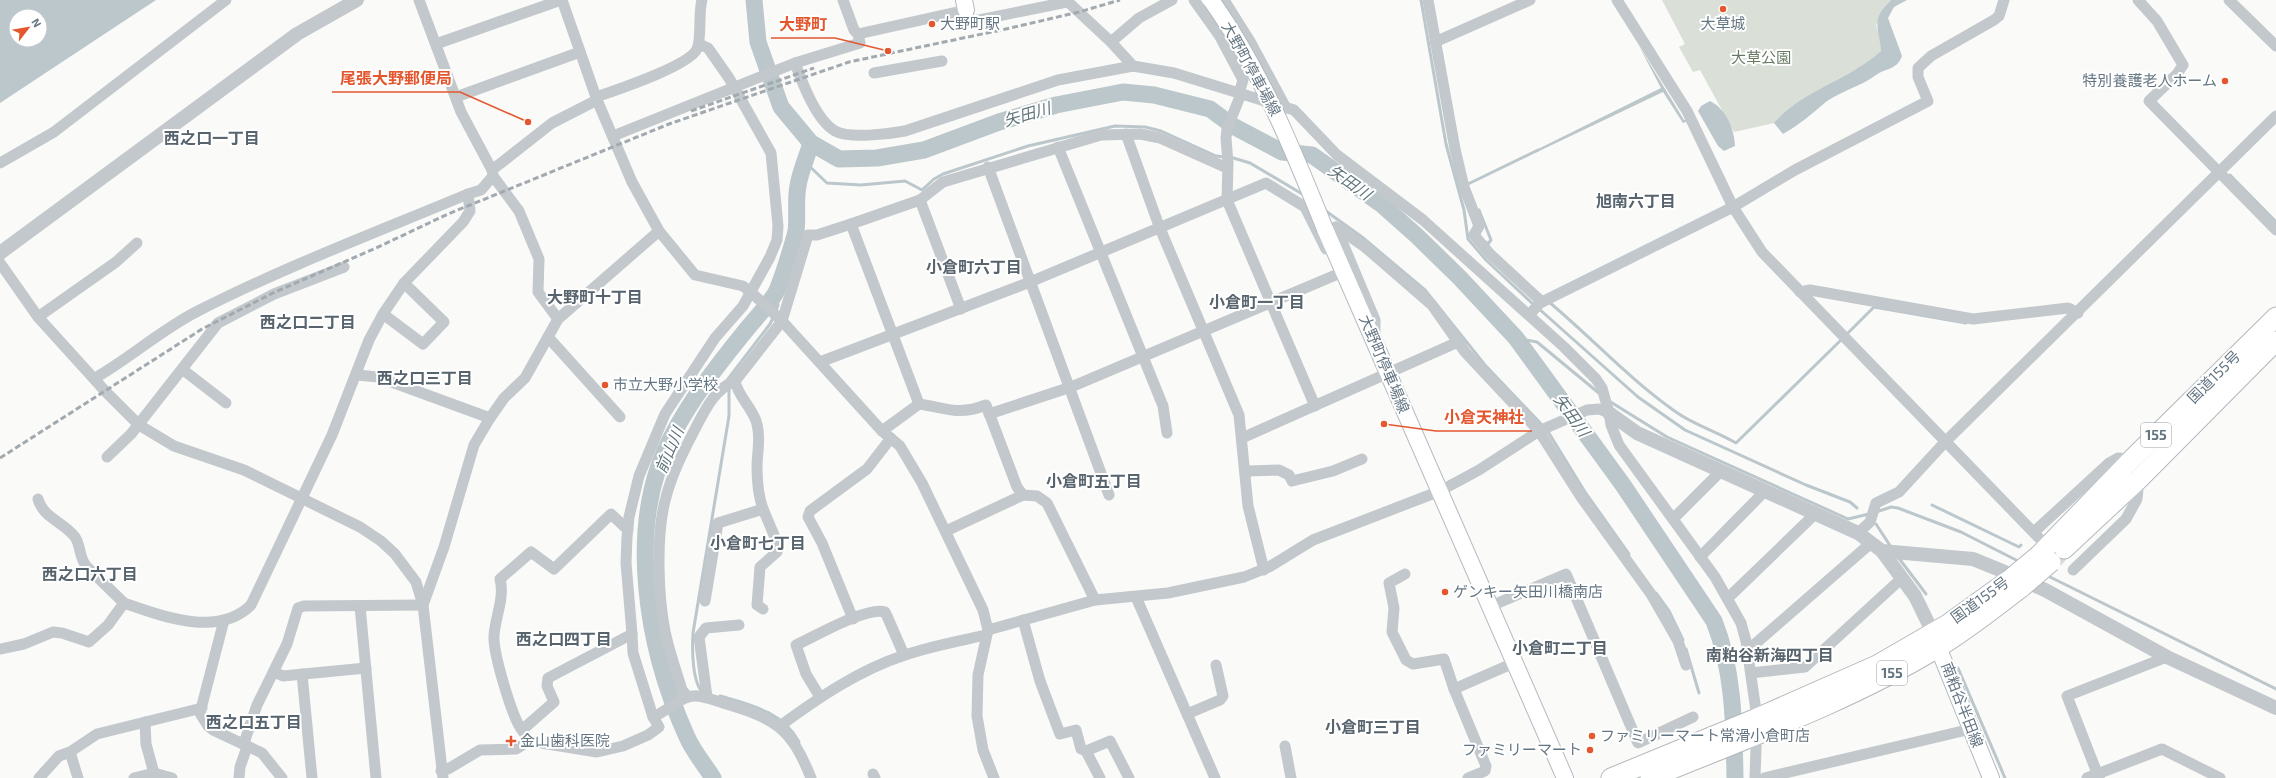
<svg xmlns="http://www.w3.org/2000/svg" width="2276" height="778" viewBox="0 0 2276 778" font-family="'Exo 2','Noto Sans JP',sans-serif">
	<style>
		.green { fill: #dadfd7 }
		.water { fill: #bbc7cb; fill-rule: evenodd }
		.lines { fill: none; stroke-linecap: round; stroke-linejoin: round }
		.stream { stroke: #bbc7cb; stroke-width: 3 }
		.river { stroke: #bbc7cb; stroke-width: 17 }
		.minor-tunnel { stroke: #d5d9db; stroke-width: 11; stroke-dasharray: 11 5.5; stroke-linecap: butt }
		.secondary-casing { stroke: #b3babf; stroke-width: 18 }
		.trunk-casing { stroke: #b4b9bd; stroke-width: 21 }
		.minor { stroke: #c3c8cc; stroke-width: 11 }
		.tertiary { stroke: #c3c8cc; stroke-width: 14 }
		.secondary { stroke: #fff; stroke-width: 16 }
		.trunk { stroke: #fff; stroke-width: 19 }
		.rail { stroke: #a2aab0; stroke-width: 3; stroke-dasharray: 6 3; stroke-linecap: butt }
		.secondary-bridge-casing { stroke: #b3babf; stroke-width: 18; stroke-linecap: butt }
		.trunk-bridge-casing { stroke: #b4b9bd; stroke-width: 21; stroke-linecap: butt }
		.secondary-bridge { stroke: #fff; stroke-width: 16 }
		.trunk-bridge { stroke: #fff; stroke-width: 19 }
		.poi-dot { fill: #e4572e; stroke: #fff; stroke-width: 1.5 }
		.labels { text-anchor: middle; stroke-width: 4; stroke-linejoin: round; paint-order: stroke }
		.shield { fill: #fff; stroke: #939fa8; stroke-width: 1 }
		.shield-label { font-size: 14px; font-weight: bold; fill: #657683 }
		.poi-label { font-size: 15px; fill: #657683; stroke: #fff; text-anchor: start }
		.park-label { font-size: 15px; fill: #687a64; stroke: #fff }
		.street-label { font-size: 15px; fill: #657683; stroke: #fff }
		.water-label { font-size: 16px; font-style: italic; fill: #60757c; stroke: #fff }
		.neighbourhood-label { font-size: 16px; font-weight: bold; fill: #57646e; stroke: #fff }
		.leader { fill: none; stroke: #e4572e; stroke-width: 1.5 }
		.callout-dot { fill: #e4572e; stroke: #fff; stroke-width: 1.5 }
		.callout-label { font-size: 16px; text-anchor: middle; font-weight: bold; fill: #e4572e; stroke: #fff; stroke-width: 4; stroke-linejoin: round; paint-order: stroke }
	</style>
	<rect width="100%" height="100%" fill="#fafaf8"/>
	<!-- green -->
	<polygon class="green" points="1662,0 1891,0 1884,7 1876,26 1880,36 1881,51 1867,63 1813,93 1774,123 1734,132 1700,70 1693,72 1679,47 1685,44"/>
	<!-- water -->
	<g class="water">
		<path d="M0,0H156L0,103ZM16,16H40V40H16Z"/>
		<path d="M1891,0H1907L1894,7L1888,18L1902,56C1897,70 1886,68 1876,75C1863,85 1842,91 1827,101C1813,113 1799,125 1783,134L1774,123C1803,90 1849,80 1881,51C1879,26 1870,20 1891,0Z"/>
		<polygon points="1639,46 1684,120 1687,119 1688,121 1683,123 1663,92 1535,153 1534,151 1661,88"/>
		<path d="M1710,101C1726,109 1734,128 1735,146L1724,151L1718,146L1698,111L1701,106Z"/>
	</g>
	<g class="lines">
		<!-- stream -->
		<g class="stream">
			<polyline points="1421,0 1446,144 1464,210 1468,239 1486,260 1534,305"/>
			<polyline points="1230,157 1250,163 1304,195"/>
			<polyline points="805,162 827,183 861,185 905,181 922,190 934,179 943,174 1028,146 1115,126 1145,127 1161,131 1216,156 1224,157"/>
			<polyline points="2230,175 2276,222"/>
			<polyline points="1468,184 1538,150"/>
			<polyline points="1323,209 1362,237 1425,290 1485,365 1543,426"/>
			<polyline points="1479,210 1491,240 1488,244 1486,242"/>
			<polyline points="776,293 778,305 776,311"/>
			<path d="M1549,302C1592,338 1629,379 1676,412C1694,425 1716,431 1736,443L1841,340"/>
			<polyline points="1538,308 1638,397 1685,430 1806,485 1850,502 1857,508"/>
			<polyline points="1847,334 1874,307 1966,323"/>
			<polyline points="1516,338 1537,342 1600,394"/>
			<polyline points="728,381 728,379 770,324 774,316"/>
			<polyline points="1609,401 1667,437 1848,519 1869,514"/>
			<polyline points="1547,430 1585,492 1629,554"/>
			<polyline points="1932,505 2019,547 2021,545"/>
			<polyline points="1876,512 1891,507 1898,508 1961,532 2020,562"/>
			<polyline points="1876,524 1891,547"/>
			<polyline points="1898,557 1926,594"/>
			<polyline points="2046,575 2276,689"/>
			<polyline points="1656,593 1669,611 1683,640"/>
			<polyline points="1686,649 1699,693"/>
			<polyline points="1958,668 2005,778"/>
			<path d="M703,693C692,682 692,649 693,633L729,416V386"/>
			<path d="M720,696C751,705 783,712 799,742"/>
		</g>
		<!-- river -->
		<g class="river">
			<path d="M754,0L758,42L781,107L811,143L839,159L877,158L924,150L999,122L1056,105L1123,92L1154,95L1210,109L1233,126L1282,152L1312,155L1381,204L1417,236L1460,278L1516,338L1623,485L1714,621C1734,671 1734,726 1735,778"/>
			<path d="M713,778C705,765 693,751 687,737C647,649 624,524 673,434C692,398 717,366 742,335C753,321 766,308 775,294C780,286 794,241 796,231C798,217 795,201 798,186C800,172 807,157 811,143"/>
		</g>
		<!-- minor-tunnel -->
		<polyline class="minor-tunnel" points="2044,543 2067,564"/>
		<defs>
			<g id="secondary">
				<polyline points="964,0 966,10"/>
				<polyline points="1325,229 1565,778"/>
				<polyline points="1934,637 1991,778"/>
			</g>
			<g id="trunk">
				<polyline points="2064,549 2139,479 2276,341"/>
				<polyline points="2039,555 2132,459 2276,317"/>
				<polyline points="1611,778 1757,718 1877,665 1948,624 2009,580"/>
				<path d="M1650,778C1747,738 1849,702 1939,647C1968,629 1995,608 2022,587"/>
			</g>
		</defs>
		<!-- secondary casing -->
		<use href="#secondary" class="secondary-casing"/>
		<!-- trunk casing -->
		<use href="#trunk" class="trunk-casing"/>
		<!-- minor -->
		<g class="minor">
			<polyline points="562,0 597,100 632,182 659,231 695,275 743,286 753,294 782,321 882,431 900,446 922,483 983,610 988,630 978,675 977,716 983,750 994,778"/>
			<polyline points="843,0 854,30 858,34 966,10 969,22 1067,2"/>
			<polyline points="1194,0 1219,35 1243,80 1239,93"/>
			<polyline points="1224,0 1251,43 1286,108"/>
			<polyline points="1428,0 1455,149 1464,187 1479,226 1474,235 1490,254 1542,302"/>
			<polyline points="1617,0 1687,111 1733,207 1762,252 2039,538"/>
			<polyline points="2138,0 2157,21 2183,65 2177,74 2149,101 2276,230"/>
			<polyline points="2229,0 2276,46"/>
			<path d="M858,34L860,43L795,63C802,82 816,120 835,131C849,139 889,134 905,131L1058,80L1133,66"/>
			<polyline points="1111,42 1139,18 1172,0"/>
			<polyline points="1435,42 1530,0"/>
			<polyline points="436,44 561,0"/>
			<polyline points="874,73 942,61"/>
			<polyline points="1241,94 1227,129 1226,138 1228,163 1227,200 1315,406"/>
			<polyline points="456,97 580,52"/>
			<path d="M596,97C616,90 689,66 697,49C702,38 698,14 702,0"/>
			<polyline points="1126,134 1159,226 1239,415 1248,506 1264,570"/>
			<polyline points="613,136 795,63"/>
			<polyline points="1058,147 1163,406 1167,433"/>
			<polyline points="0,163 54,132 226,0"/>
			<polyline points="988,167 1109,495"/>
			<polyline points="492,170 552,123 597,100"/>
			<polyline points="493,176 519,211 539,259 538,292 558,319"/>
			<polyline points="920,200 961,309"/>
			<path d="M851,224L919,404C948,408 957,416 986,405L1017,487L1023,495L1037,496L1047,503L1095,600"/>
			<polyline points="1336,227 1365,247 1432,305 1465,352 1539,431 1581,497 1651,594 1678,641 1686,665"/>
			<polyline points="1336,227 1375,320 1375,338"/>
			<polyline points="0,263 38,317 105,391 139,425 174,446 244,470 360,527 381,541 395,554 416,582 423,605 443,778"/>
			<polyline points="1800,292 1810,290 1973,319 2068,308 2078,313"/>
			<polyline points="383,314 423,344 444,322 404,283"/>
			<polyline points="1529,315 1540,303 1733,207 1795,170 1928,101 1918,77 1918,68 1931,56 1994,20 1999,16 2004,0"/>
			<polyline points="38,317 116,262 137,243"/>
			<polyline points="548,337 620,417"/>
			<polyline points="820,362 1030,282 1266,183 1305,207 1326,249"/>
			<polyline points="182,369 226,403"/>
			<polyline points="357,375 378,377 490,418"/>
			<path d="M95,378C130,358 161,330 196,312C284,267 377,232 468,194"/>
			<polyline points="1609,413 1611,425 1619,445 1715,577 1741,623 1746,641 1757,718 1755,778"/>
			<polyline points="989,414 1071,387 1338,274"/>
			<polyline points="882,431 919,404"/>
			<polyline points="1242,438 1458,342"/>
			<polyline points="107,457 131,434 218,323 274,294 344,267"/>
			<polyline points="1246,471 1279,470 1289,475 1292,481 1333,471 1362,459"/>
			<path d="M38,499C43,518 64,522 75,537C81,546 79,557 86,566L124,603"/>
			<path d="M763,509C758,495 757,482 757,467C757,452 761,440 757,424C753,408 738,397 735,381L782,321L808,235H817L851,224L920,200L943,182L1101,135L1140,134L1160,138L1227,168"/>
			<polyline points="1673,519 1721,471"/>
			<polyline points="946,531 1023,495"/>
			<polyline points="2034,532 2109,463 2118,458 2132,459"/>
			<polyline points="1858,533 1870,522 1876,503 1899,492 1945,442 2276,116"/>
			<polyline points="1700,557 1765,491"/>
			<polyline points="2073,570 2126,519 2137,499 2139,479"/>
			<polyline points="1405,574 1389,583 1394,608 1392,632 1406,660 1413,664 1444,659 1454,689"/>
			<polyline points="1136,597 1215,778"/>
			<polyline points="1728,598 1815,514"/>
			<polyline points="705,601 718,523 763,509 774,535 777,552 760,567 757,605 763,609"/>
			<polyline points="423,605 444,547 474,445 490,418 504,398 525,378 558,319 659,231"/>
			<polyline points="360,606 376,778"/>
			<polyline points="1491,606 1566,574 1638,743 1693,717"/>
			<polyline points="853,619 822,543 808,517 810,511 867,469 891,438"/>
			<polyline points="224,620 200,713 208,726 213,730 262,753 282,778"/>
			<polyline points="1023,620 1040,681 1060,734 1076,730 1081,749 1086,751 1100,778"/>
			<polyline points="988,630 1095,600 1168,593 1244,577 1269,567 1313,540 1440,491 1479,470 1539,431 1587,410 1599,409 1609,413 1602,388 1596,379 1564,347 1423,220 1337,155 1294,110 1174,73 1133,66 1111,42 1066,0"/>
			<polyline points="632,634 626,563 627,537 629,517 639,476 665,414 715,338 743,306 770,257 777,240 778,226 771,153 729,78 708,48 699,44"/>
			<path d="M0,649L24,644L53,632L62,633L89,642L108,625L124,603C162,616 218,638 251,605L332,435L369,340L383,314L404,283L463,222L470,211L468,194L481,190L493,176L492,170L461,112L419,0"/>
			<polyline points="1747,651 1871,543"/>
			<polyline points="274,672 283,676 366,668"/>
			<polyline points="1751,673 1805,667 1902,578"/>
			<polyline points="302,674 312,778"/>
			<path d="M688,697L682,690C676,670 669,651 665,631C658,596 656,536 665,501C671,476 682,454 694,431C704,412 714,389 735,381"/>
			<polyline points="707,697 699,637 706,628 739,625"/>
			<path d="M820,697L806,674L796,645C814,637 867,606 885,612L887,616L904,655"/>
			<polyline points="1187,714 1220,700 1223,696 1216,665"/>
			<polyline points="145,722 146,744 154,773"/>
			<path d="M780,726C818,698 859,670 905,655C931,646 959,641 986,635"/>
			<path d="M522,730C512,718 493,652 494,636C495,617 505,598 500,579L531,552L554,569L611,514L628,530"/>
			<polyline points="526,736 522,730 554,702 547,686 548,678 632,634 633,653 653,717"/>
			<polyline points="244,743 257,705 287,644 298,608 304,606 423,605"/>
			<polyline points="1285,746 1291,778"/>
			<polyline points="1086,751 1110,741 1129,778"/>
			<polyline points="70,752 78,778"/>
			<path d="M441,771L448,769L480,750L516,749L529,741L597,752L623,746L648,735L659,727L653,717C665,712 676,701 688,697C698,693 713,700 723,703C774,718 791,727 811,778"/>
			<polyline points="873,774 875,778"/>
			<polyline points="39,778 59,756 70,752 97,734 202,708"/>
			<polyline points="134,778 154,773 172,778"/>
			<polyline points="239,778 240,767 247,747"/>
			<polyline points="1468,778 1485,771 1486,766 1454,689 1516,662"/>
			<polyline points="1764,778 1971,729"/>
			<polyline points="2087,778 2162,749 2220,778"/>
			<polyline points="2099,778 2067,696 2167,657"/>
		</g>
		<!-- tertiary -->
		<g class="tertiary">
			<polyline points="0,253 297,34 357,0"/>
			<polyline points="1609,413 1637,433 1858,533 1882,551 1973,559 2000,570 2045,590 2167,657 2276,708"/>
			<polyline points="1882,551 1915,596 1933,633"/>
		</g>
		<!-- secondary -->
		<use href="#secondary" class="secondary"/>
		<!-- trunk -->
		<use href="#trunk" class="trunk"/>
		<!-- rail -->
		<g class="rail">
			<polyline points="691,111 814,68"/>
			<polyline points="0,458 202,329 275,292 376,248 448,214 669,124 849,62 1006,29 1079,12 1120,0"/>
		</g>
		<defs>
			<path id="secondary-bridge" d="M1211,0C1261,70 1293,150 1325,229"/>
			<g id="trunk-bridge">
				<polyline points="2009,580 2039,555"/>
				<polyline points="2022,587 2051,562"/>
			</g>
		</defs>
		<!-- secondary-bridge casing -->
		<use href="#secondary-bridge" class="secondary-bridge-casing"/>
		<!-- trunk-bridge casing -->
		<use href="#trunk-bridge" class="trunk-bridge-casing"/>
		<!-- secondary-bridge -->
		<use href="#secondary-bridge" class="secondary-bridge"/>
		<!-- trunk-bridge -->
		<use href="#trunk-bridge" class="trunk-bridge"/>
	</g>
	<!-- markers -->
	<g class="poi-dot">
		<circle cx="1723" cy="9" r="4"/>
		<circle cx="932" cy="24" r="4"/>
		<circle cx="2225" cy="81" r="4"/>
		<circle cx="605" cy="385" r="4"/>
		<circle cx="1445" cy="592" r="4"/>
		<circle cx="1592" cy="736" r="4"/>
		<path d="M509 735h4v4h4v4h-4v4h-4v-4h-4v-4h4z"/>
		<circle cx="1590" cy="750" r="4"/>
	</g>
	<g class="labels">
		<!-- shield labels -->
		<g class="shield">
			<rect x="2141" y="423" width="30" height="24" rx="3"/>
			<rect x="1877" y="661" width="30" height="24" rx="3"/>
		</g>
		<g class="shield-label">
			<text x="2156" y="440">155</text>
			<text x="1892" y="678">155</text>
		</g>
		<!-- poi labels -->
		<g class="poi-label">
			<text x="940" y="29">大野町駅</text>
			<text x="1723" y="29" text-anchor="middle">大草城</text>
			<text x="2217" y="86" text-anchor="end">特別養護老人ホーム</text>
			<text x="613" y="390">市立大野小学校</text>
			<text x="1453" y="597">ゲンキー矢田川橋南店</text>
			<text x="1600" y="741">ファミリーマート常滑小倉町店</text>
			<text x="520" y="746">金山歯科医院</text>
			<text x="1582" y="755" text-anchor="end">ファミリーマート</text>
		</g>
		<!-- park labels -->
		<g class="park-label">
			<text x="1761" y="63">大草公園</text>
		</g>
		<!-- street labels -->
		<g class="street-label">
			<text transform="translate(1251 69) rotate(61)" y="5">大野町停車場線</text>
			<text transform="translate(1384 364) rotate(67)" y="5">大野町停車場線</text>
			<text transform="translate(2214 377) rotate(-45)" y="5">国道155号</text>
			<text transform="translate(1980 600) rotate(-36)" y="5">国道155号</text>
			<text transform="translate(1962 705) rotate(69)" y="5">南粕谷半田線</text>
		</g>
		<!-- water labels -->
		<g class="water-label">
			<text transform="translate(1027 114) rotate(-16)" y="6">矢田川</text>
			<text transform="translate(1350 182) rotate(35)" y="6">矢田川</text>
			<text transform="translate(1572 415) rotate(54)" y="6">矢田川</text>
			<text transform="translate(669 450) rotate(-67)" y="6">前山川</text>
		</g>
		<!-- neighbourhood labels -->
		<g class="neighbourhood-label">
			<text x="212" y="144">西之口一丁目</text>
			<text x="1636" y="207">旭南六丁目</text>
			<text x="974" y="273">小倉町六丁目</text>
			<text x="595" y="303">大野町十丁目</text>
			<text x="1257" y="308">小倉町一丁目</text>
			<text x="308" y="328">西之口二丁目</text>
			<text x="425" y="384">西之口三丁目</text>
			<text x="1094" y="487">小倉町五丁目</text>
			<text x="758" y="549">小倉町七丁目</text>
			<text x="90" y="580">西之口六丁目</text>
			<text x="564" y="645">西之口四丁目</text>
			<text x="1560" y="654">小倉町二丁目</text>
			<text x="1770" y="661">南粕谷新海四丁目</text>
			<text x="254" y="728">西之口五丁目</text>
			<text x="1373" y="733">小倉町三丁目</text>
		</g>
	</g>
	<!-- callouts -->
	<path class="leader" d="M888 51L835 38H771M528 122L460 92H332M1384 424L1436 431H1532"/>
	<g class="callout-dot">
		<circle cx="888" cy="51" r="4"/>
		<circle cx="528" cy="122" r="4"/>
		<circle cx="1384" cy="424" r="4"/>
	</g>
	<g class="callout-label">
		<text x="803" y="30">大野町</text>
		<text x="396" y="84">尾張大野郵便局</text>
		<text x="1484" y="423">小倉天神社</text>
	</g>
	<!-- north arrow -->
	<g transform="translate(28 28) rotate(59)"><circle r="19" fill="#ffffff" stroke="#c1c8cd"/>
	<path d="M0-3L7 15L0 10L-7 15Z" fill="#e4572e"/>
	<text y="-6" font-size="11" font-weight="bold" text-anchor="middle" fill="#657683">N</text>
	</g>
</svg>
